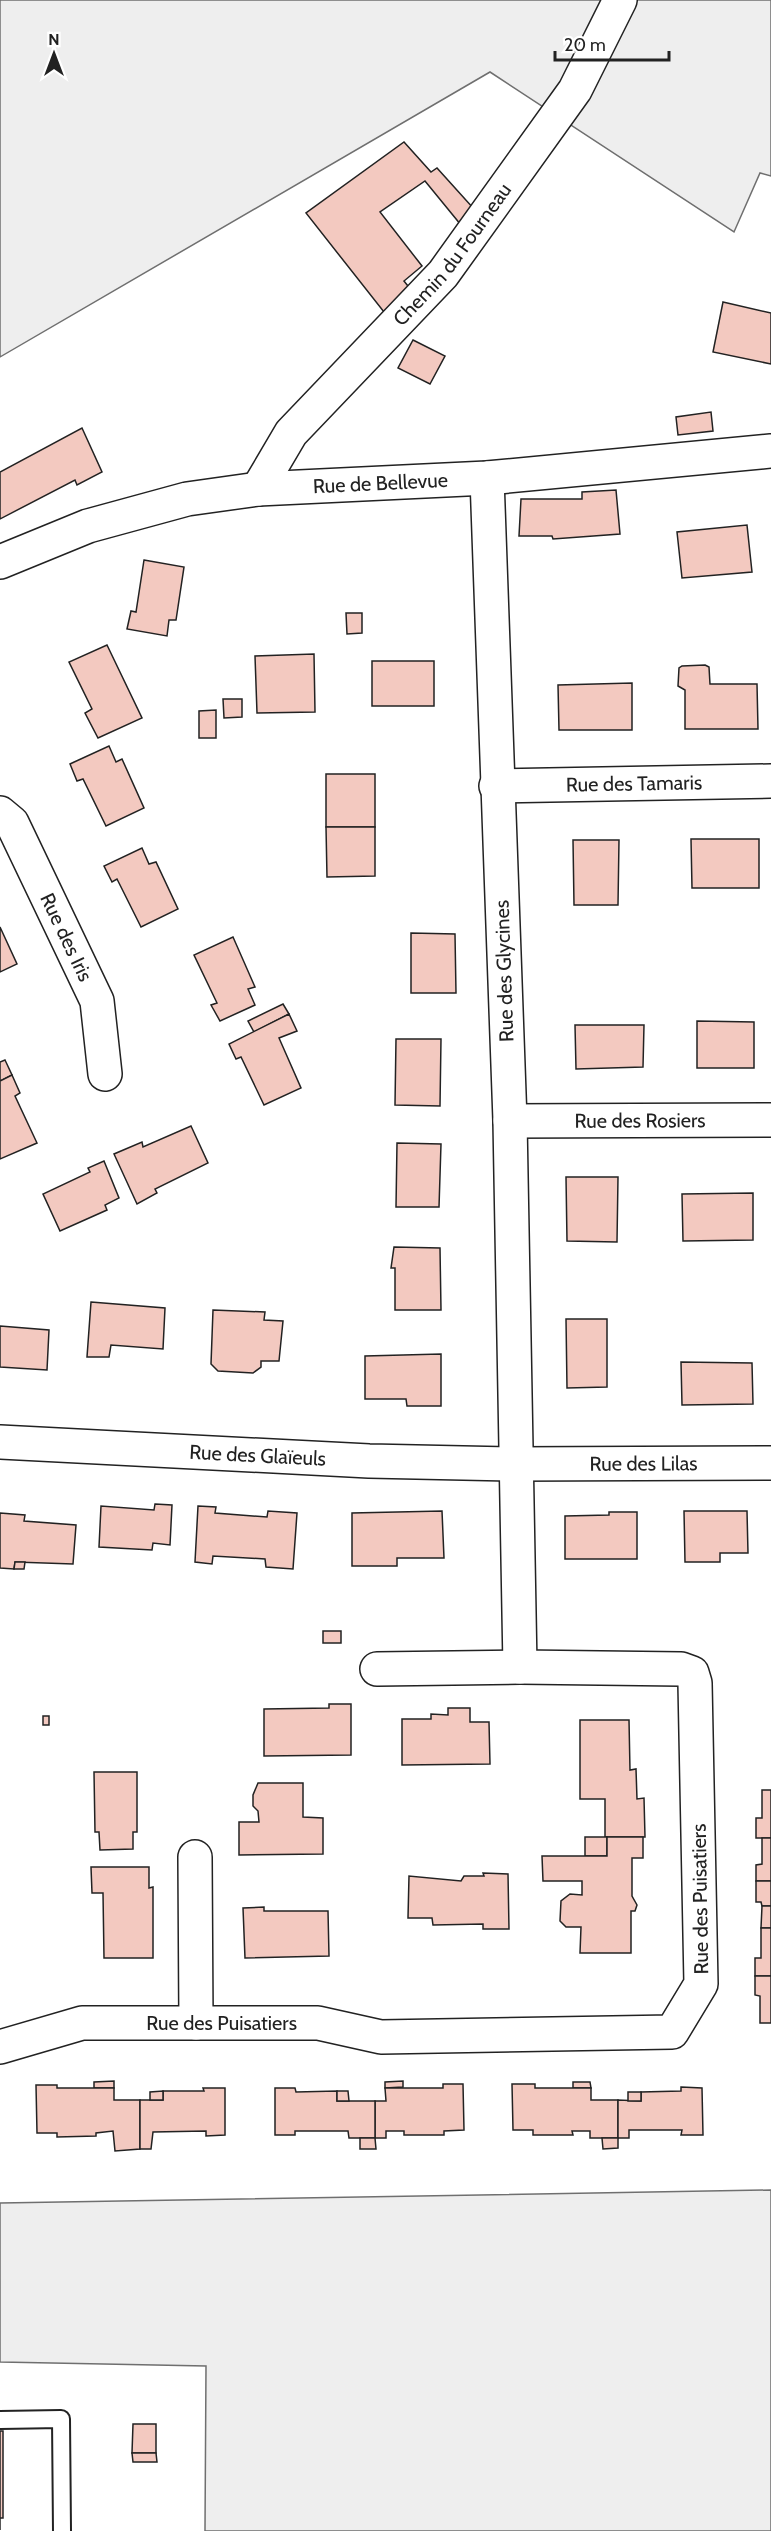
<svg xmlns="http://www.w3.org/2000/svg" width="771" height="2531" viewBox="0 0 771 2531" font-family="Cabin,sans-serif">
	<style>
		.green { fill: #eee; stroke: #6f6f6f; stroke-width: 1.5 }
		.building { fill: #f3c9c0; stroke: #222; stroke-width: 1.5 }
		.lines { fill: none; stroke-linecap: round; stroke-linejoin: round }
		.lane-casing { stroke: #222; stroke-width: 20 }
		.street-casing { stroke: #222; stroke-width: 36 }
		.secondary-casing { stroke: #222; stroke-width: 36 }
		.lane { stroke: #fff; stroke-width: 16 }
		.street { stroke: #fff; stroke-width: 33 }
		.secondary { stroke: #fff; stroke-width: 33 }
		.labels { text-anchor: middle; stroke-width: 4.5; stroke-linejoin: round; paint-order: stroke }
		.street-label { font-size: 20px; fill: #222; stroke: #fff }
	</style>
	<rect width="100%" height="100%" fill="#fff"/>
	<!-- green -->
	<g class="green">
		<polygon points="0,0 771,0 771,176 760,173 734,232 490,72 0,357"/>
		<polygon points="771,2190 771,2531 205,2531 206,2366 0,2362 0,2203"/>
	</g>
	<!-- building -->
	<g class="building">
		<polygon points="404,142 431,172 437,168 474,209 461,225 425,181 380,212 422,266 404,281 412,291 384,312 306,213"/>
		<polygon points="723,302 771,313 771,364 713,352"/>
		<polygon points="413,340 445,356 430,384 398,368"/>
		<polygon points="711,412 713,431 678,435 676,417"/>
		<polygon points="82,428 102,472 77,485 75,480 0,519 0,472"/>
		<polygon points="616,490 620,534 553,539 552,536 519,536 521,499 582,499 582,492"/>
		<polygon points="747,525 752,572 682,578 677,532"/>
		<polygon points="144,560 184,567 176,620 169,620 167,636 127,629 131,611 136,612"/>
		<polygon points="346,613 362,613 362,633 347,634"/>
		<polygon points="107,645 142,718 98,738 85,713 92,709 69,662"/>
		<polygon points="314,654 315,712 257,713 255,656"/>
		<rect x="372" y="661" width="62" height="45"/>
		<polygon points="705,665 709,667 710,684 757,684 758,729 685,729 685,690 678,686 679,668 682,666"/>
		<polygon points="632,683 632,730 559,730 558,685"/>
		<polygon points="223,699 242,699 242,717 224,718"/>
		<polygon points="216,710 216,738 199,738 199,711"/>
		<polygon points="109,746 116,762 122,759 144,808 106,826 83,779 77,781 70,764"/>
		<rect x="326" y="774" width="49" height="53"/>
		<polygon points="326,827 375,827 375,876 327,877"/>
		<polygon points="691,839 759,839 759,888 692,888"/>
		<polygon points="573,840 619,840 618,905 574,905"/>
		<polygon points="142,848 149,864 156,862 178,909 141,927 117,879 112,882 104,866"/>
		<polygon points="0,927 17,964 0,972"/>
		<polygon points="411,933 455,934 456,993 411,993"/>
		<polygon points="233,937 255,987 248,989 255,1005 220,1021 211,1005 217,1003 194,955"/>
		<polygon points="283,1004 289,1014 254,1032 248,1021"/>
		<polygon points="289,1014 297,1031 279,1038 301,1088 264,1105 241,1057 236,1059 229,1044"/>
		<polygon points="697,1021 754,1022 754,1068 697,1068"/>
		<polygon points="575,1025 644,1025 643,1067 576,1069"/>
		<polygon points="396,1039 441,1039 440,1106 395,1105"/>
		<polygon points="5,1060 12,1075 0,1081 0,1062"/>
		<polygon points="12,1075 20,1093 15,1096 37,1143 0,1159 0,1081"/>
		<polygon points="191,1126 208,1163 155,1189 157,1193 137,1204 114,1154 142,1142 143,1147"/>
		<polygon points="397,1143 441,1144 439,1207 396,1207"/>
		<polygon points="104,1161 119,1198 105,1205 107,1210 60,1231 43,1194 90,1172 88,1168"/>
		<polygon points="566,1177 618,1177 617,1242 567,1241"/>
		<polygon points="753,1193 753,1240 683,1241 682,1194"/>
		<polygon points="394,1247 440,1248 441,1310 395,1310 395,1268 391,1268"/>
		<polygon points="91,1302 165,1308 163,1349 111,1345 109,1357 87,1357"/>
		<polygon points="213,1310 265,1312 264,1320 283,1321 279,1361 261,1361 261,1367 253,1373 218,1371 211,1364"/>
		<polygon points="566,1319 607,1319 607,1387 567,1388"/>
		<polygon points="0,1326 49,1330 47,1370 0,1367"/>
		<polygon points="441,1354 441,1406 407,1406 406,1399 365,1399 365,1356"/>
		<polygon points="681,1362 752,1363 753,1404 682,1405"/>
		<polygon points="155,1504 172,1505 170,1545 153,1543 152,1550 99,1547 101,1506 154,1510"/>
		<polygon points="198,1506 216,1507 215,1513 267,1517 268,1511 297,1513 293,1569 266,1567 265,1559 213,1556 212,1564 195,1562"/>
		<polygon points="442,1511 444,1558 397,1558 397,1566 352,1566 352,1513"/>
		<polygon points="684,1511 747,1511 748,1553 720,1553 720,1562 685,1562"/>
		<polygon points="609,1512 637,1512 637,1559 565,1559 565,1516 609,1515"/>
		<polygon points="0,1513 25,1515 24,1521 76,1525 73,1564 15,1562 14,1569 0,1568"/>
		<polygon points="15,1562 25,1562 24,1569 14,1569"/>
		<rect x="323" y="1631" width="18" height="12"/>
		<polygon points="329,1704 351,1704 351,1755 264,1756 264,1709 329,1708"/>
		<polygon points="448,1708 470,1708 470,1722 489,1722 490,1764 402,1765 402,1719 431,1719 431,1714 448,1715"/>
		<rect x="43" y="1716" width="6" height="9"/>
		<polygon points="580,1720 629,1720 630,1770 636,1769 637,1799 644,1798 645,1837 605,1837 605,1799 580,1799"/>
		<polygon points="94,1772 137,1772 137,1832 133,1832 133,1849 100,1850 99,1832 95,1832"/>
		<polygon points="258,1783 303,1783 303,1817 323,1818 323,1854 239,1855 239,1822 259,1822 258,1811 253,1806 253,1795"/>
		<polygon points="762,1790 771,1790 771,1838 756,1838 756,1818 762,1818"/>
		<rect x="585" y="1837" width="22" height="19"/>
		<polygon points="607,1837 643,1837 643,1858 632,1858 632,1896 637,1905 635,1911 631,1911 631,1953 580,1953 581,1927 566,1927 560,1921 561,1901 570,1894 582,1895 582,1881 543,1881 542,1856 607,1856"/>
		<polygon points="762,1838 771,1838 771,1881 756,1881 756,1865 762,1864"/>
		<polygon points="91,1867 149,1867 149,1888 153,1887 153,1958 104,1958 103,1893 92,1893"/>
		<polygon points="483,1873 508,1874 509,1929 483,1929 483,1924 433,1925 432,1918 408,1918 409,1876 461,1881 464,1876 484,1876"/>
		<polygon points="756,1881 771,1881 771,1906 762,1906 761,1902 756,1902"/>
		<polygon points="762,1906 771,1906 771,1928 761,1928"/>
		<polygon points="264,1907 264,1911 328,1911 329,1956 245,1958 243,1908"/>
		<polygon points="761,1928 771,1928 771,1976 755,1976 755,1958 761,1958"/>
		<polygon points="755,1976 771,1976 771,2023 760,2023 760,1996 755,1995"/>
		<polygon points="114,2081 114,2088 94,2088 94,2082"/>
		<polygon points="403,2081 403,2087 385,2088 385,2082"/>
		<polygon points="573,2082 590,2082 591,2088 573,2088"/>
		<polygon points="443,2084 463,2084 464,2130 444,2131 444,2135 404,2135 404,2131 386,2131 386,2138 375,2138 375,2101 386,2101 385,2088 443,2088"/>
		<polygon points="512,2084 535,2084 535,2088 591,2088 591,2100 618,2100 618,2138 590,2138 590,2131 572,2131 573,2135 533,2135 533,2130 513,2130"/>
		<polygon points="36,2085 57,2085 57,2088 114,2088 114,2100 140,2100 140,2149 115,2151 113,2131 96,2133 96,2136 57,2137 57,2133 37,2133"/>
		<polygon points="681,2087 702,2088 703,2135 681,2135 682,2130 629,2130 629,2138 618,2138 618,2100 641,2101 641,2092 681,2091"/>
		<polygon points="203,2088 225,2088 225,2135 206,2136 206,2131 153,2132 151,2149 140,2149 140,2100 163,2100 163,2091 204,2091"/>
		<polygon points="275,2088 295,2088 296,2092 337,2091 337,2101 375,2101 375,2138 349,2138 348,2131 295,2131 295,2135 275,2135"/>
		<polygon points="163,2091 163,2100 150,2100 150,2092"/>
		<polygon points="337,2091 348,2091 349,2101 337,2101"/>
		<rect x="628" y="2092" width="13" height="9"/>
		<polygon points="360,2138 375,2138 376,2149 360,2149"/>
		<polygon points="602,2138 618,2138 618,2148 603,2149"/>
		<polygon points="133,2424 156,2424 156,2453 132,2453"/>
		<polygon points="0,2431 3,2431 3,2518 0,2518 0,2530"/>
		<polygon points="132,2453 156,2453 157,2462 133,2462"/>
	</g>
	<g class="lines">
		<defs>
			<polyline id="lane" points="0,2420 61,2419 62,2531"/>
			<g id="street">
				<path id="s1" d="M258,489L291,433L443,274L575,90L620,0"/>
				<path id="s2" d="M496,786L771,781"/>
				<path id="s3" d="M0,813L12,823L97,1001L105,1074"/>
				<path id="s4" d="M510,1121L771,1120"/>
				<path id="s5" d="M0,1442L369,1461L514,1464L771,1463"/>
				<polyline points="377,1669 520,1667"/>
				<polyline points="195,1857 196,2023"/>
				<path id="s6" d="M0,2047L82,2023H318L381,2037L672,2032L701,1984L695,1683L692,1673L681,1669L520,1667L510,1121L487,478"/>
			</g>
			<g id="secondary">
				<path id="s7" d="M0,562L88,526L187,499L258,489L487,478L771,451"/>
			</g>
		</defs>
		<!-- lane casing -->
		<use href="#lane" class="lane-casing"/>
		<!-- street casing -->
		<use href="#street" class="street-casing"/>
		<!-- secondary casing -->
		<use href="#secondary" class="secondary-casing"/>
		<!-- lane -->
		<use href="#lane" class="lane"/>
		<!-- street -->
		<use href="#street" class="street"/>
		<!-- secondary -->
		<use href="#secondary" class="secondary"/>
	</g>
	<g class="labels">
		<!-- street labels -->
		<g class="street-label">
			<text dy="7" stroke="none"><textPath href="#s1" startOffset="306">Chemin du Fourneau</textPath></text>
			<text dy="7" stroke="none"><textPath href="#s7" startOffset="392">Rue de Bellevue</textPath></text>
			<text dy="7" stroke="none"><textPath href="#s2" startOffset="138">Rue des Tamaris</textPath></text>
			<text dy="7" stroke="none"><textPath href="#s3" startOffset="142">Rue des Iris</textPath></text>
			<text transform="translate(504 971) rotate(-92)" y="7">Rue des Glycines</text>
			<text dy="7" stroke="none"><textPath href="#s4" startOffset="130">Rue des Rosiers</textPath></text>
			<text dy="7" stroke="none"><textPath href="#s5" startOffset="258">Rue des Glaïeuls</textPath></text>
			<text dy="7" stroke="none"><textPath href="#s5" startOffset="644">Rue des Lilas</textPath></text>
			<text transform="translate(700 1899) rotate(-91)" y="7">Rue des Puisatiers</text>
			<text dy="7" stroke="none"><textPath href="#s6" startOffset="225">Rue des Puisatiers</textPath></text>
		</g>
	</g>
	<!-- north arrow -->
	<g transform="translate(54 54)" stroke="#ffffff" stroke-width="4.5" paint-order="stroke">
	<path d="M0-4.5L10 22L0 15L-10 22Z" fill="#222222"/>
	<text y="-9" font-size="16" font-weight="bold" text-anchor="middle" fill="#222222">N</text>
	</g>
	<!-- scale -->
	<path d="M555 51v9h114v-9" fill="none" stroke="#222222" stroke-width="3"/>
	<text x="564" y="51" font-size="18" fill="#222222" stroke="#ffffff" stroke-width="4.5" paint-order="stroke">20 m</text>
</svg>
